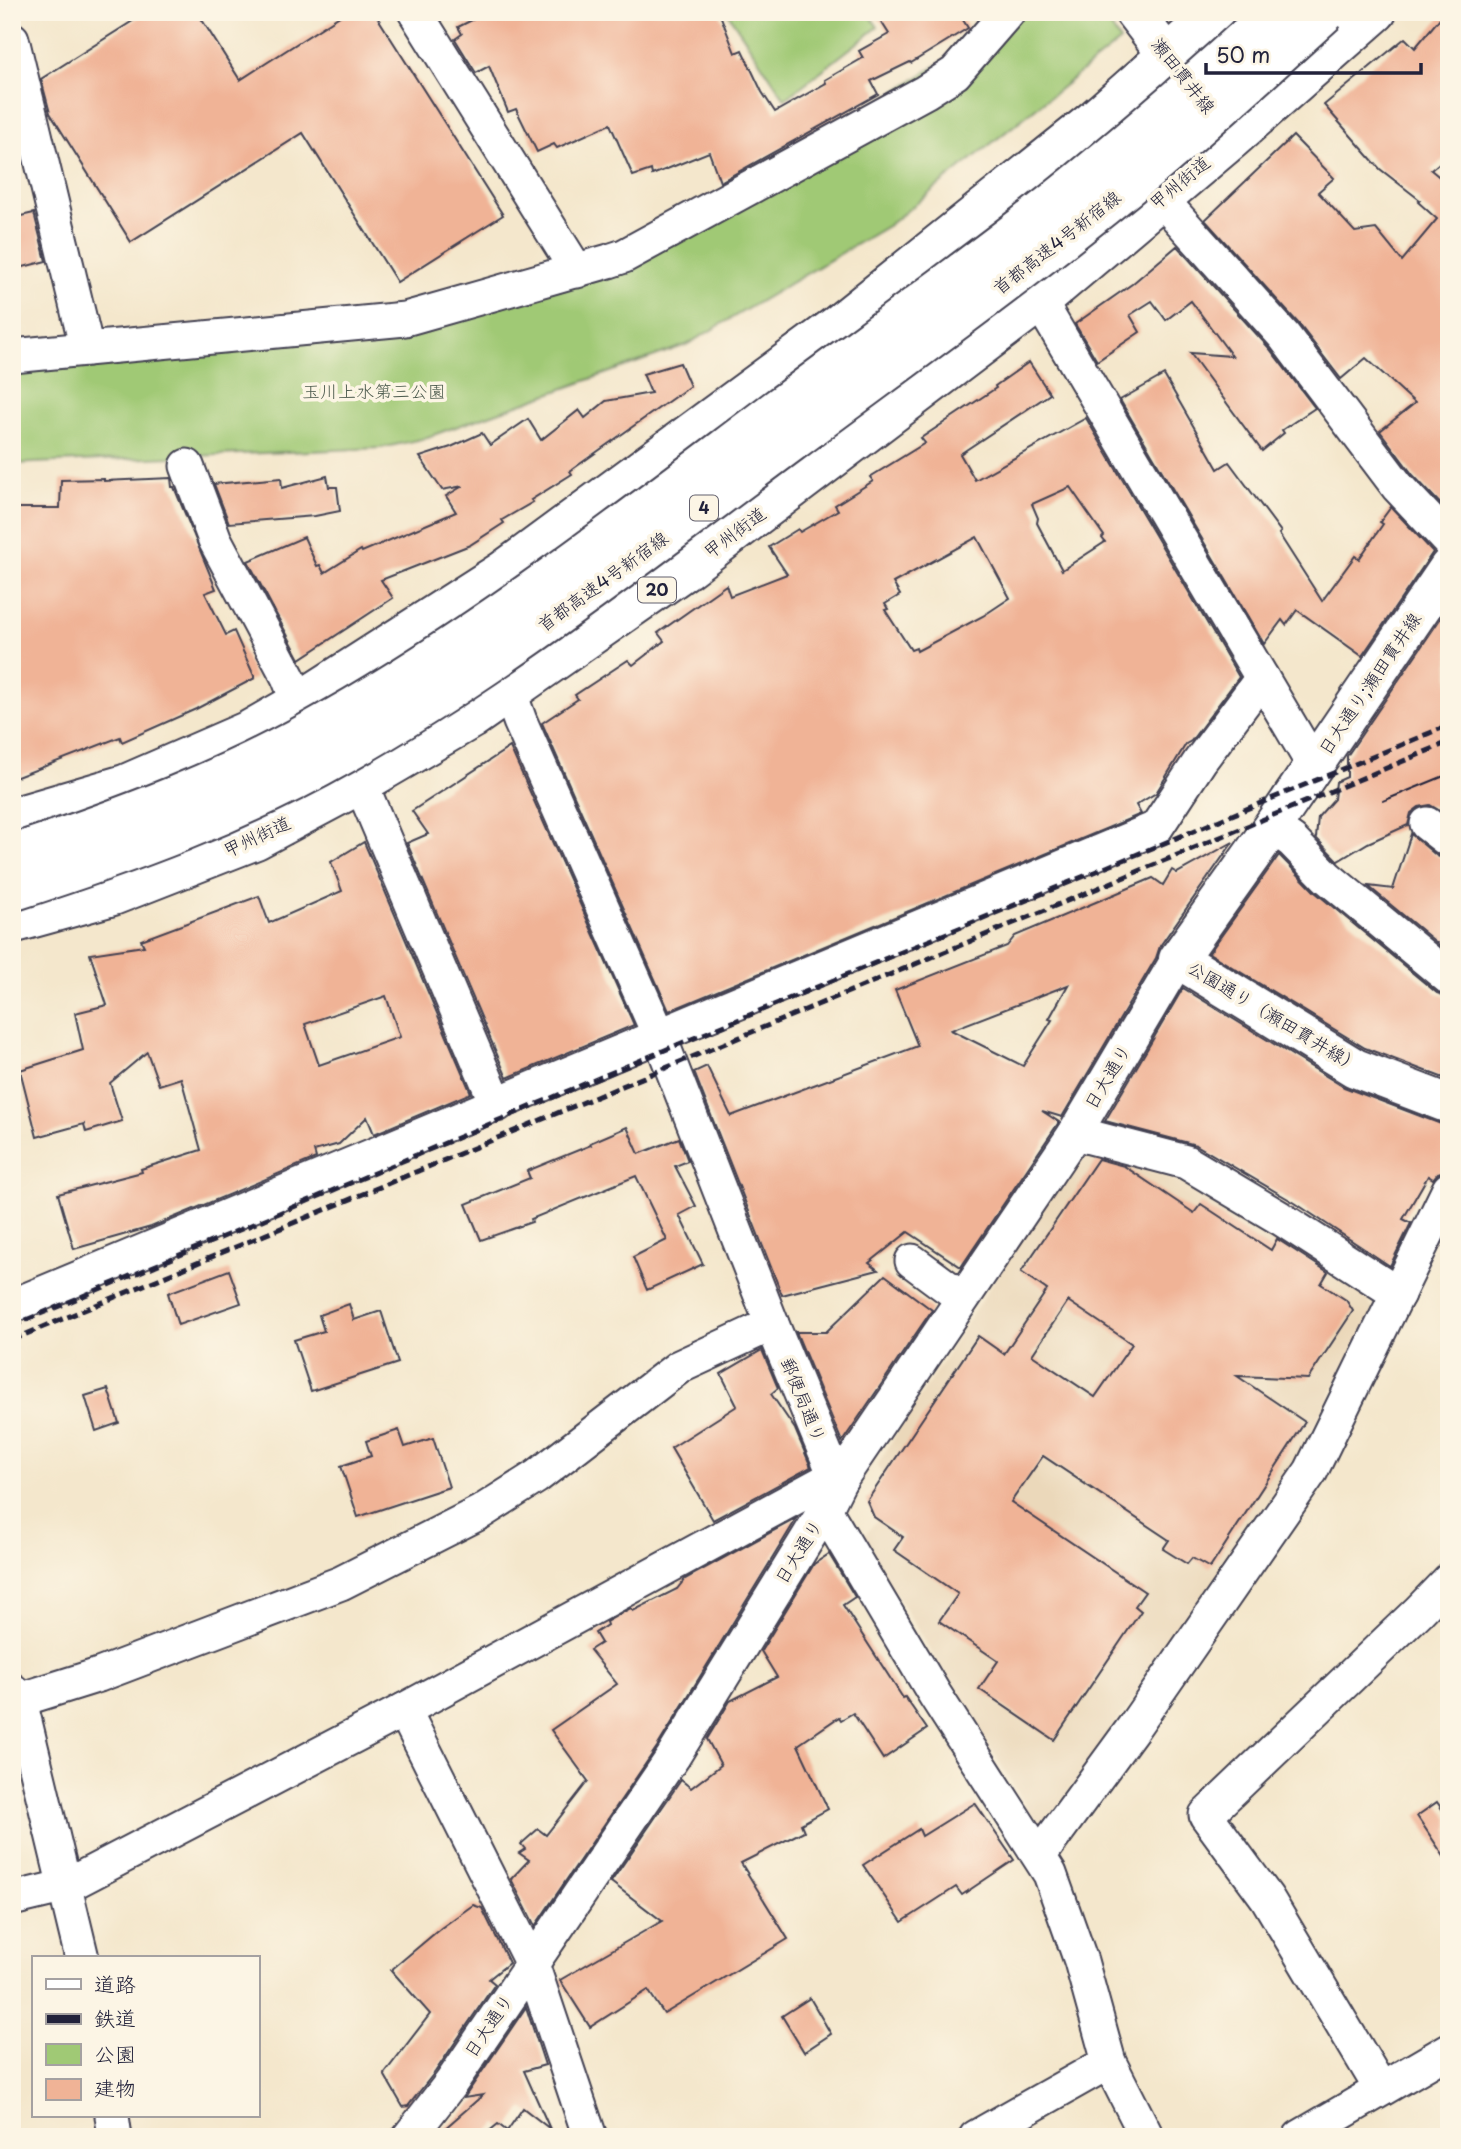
<svg xmlns="http://www.w3.org/2000/svg" width="1461" height="2149" viewBox="0 0 1461 2149" font-family="'Playpen Sans','Klee One',sans-serif">
	<style>
		.built { fill: #ebd8ba }
		.green { fill: #a0c975; stroke: #617658; stroke-width: 2 }
		.building { fill: #f0b396; fill-rule: evenodd }
		.lines { fill: none; stroke-linecap: round; stroke-linejoin: round }
		.minor-casing { stroke: #424051; stroke-width: 37 }
		.major-casing { stroke: #424051; stroke-width: 42 }
		.highway-casing { stroke: #424051; stroke-width: 42 }
		.minor { stroke: #fff; stroke-width: 33 }
		.major { stroke: #fff; stroke-width: 38 }
		.highway { stroke: #fff; stroke-width: 38 }
		.tram { stroke: #22223b; stroke-width: 2 }
		.rail { stroke: #22223b; stroke-width: 5; stroke-dasharray: 10 5; stroke-linecap: butt }
		.highway-bridge-casing { stroke: #424051; stroke-width: 42; stroke-linecap: butt }
		.highway-bridge { stroke: #fff; stroke-width: 38 }
		.labels { text-anchor: middle; stroke-width: 7; stroke-linejoin: round; paint-order: stroke }
		.shield { fill: #fcf5e5; stroke: #63616e; stroke-width: 2 }
		.shield-label { font-size: 16px; font-weight: bold; fill: #22223b }
		.street-label { font-size: 18px; fill: #22223b; stroke: #fcf5e5 }
		.park-label { font-size: 18px; fill: #4e5c4f; stroke: #fcf5e5 }
	</style>
	<rect width="100%" height="100%" fill="#fcf5e5"/>
	<filter id="ink" filterUnits="userSpaceOnUse"><feTurbulence type="fractalNoise" baseFrequency=".0143" numOctaves="2"/><feDisplacementMap in="SourceGraphic" scale="14" xChannelSelector="R" yChannelSelector="G"/><feConvolveMatrix kernelMatrix="1 2 1 2 8 2 1 2 1" color-interpolation-filters="sRGB"/></filter>
	<filter id="wash" filterUnits="userSpaceOnUse"><feTurbulence type="fractalNoise" baseFrequency=".00686" numOctaves="4" result="noise"/><feDisplacementMap in="SourceGraphic" scale="28" xChannelSelector="R" yChannelSelector="G"/><feGaussianBlur stdDeviation="1.57" result="paint"/><feColorMatrix in="noise" values="0 0 0 0 0 0 0 0 0 0 0 0 0 0 0 0 0 1.4 0 .05"/><feComposite in="paint" operator="in"/></filter>
	<g filter="url(#wash)">
		<rect width="100%" height="100%" fill="#f4e7cc"/>
		<!-- built -->
		<polygon class="built" points="1078,1147 1180,1182 1367,1298 1374,1312 1290,1470 1047,1824 1036,1822 862,1539 893,1499 877,1465"/>
		<!-- green -->
		<g class="green">
			<polygon points="727,12 867,12 878,27 785,99"/>
			<polygon points="1019,12 1102,12 1120,41 889,225 686,345 422,439 381,448 12,464 12,364 255,346 628,264"/>
		</g>
		<g id="blocks">
			<!-- building -->
			<g class="building">
				<polygon points="147,12 197,12 240,80 346,12 374,12 503,215 397,282 303,133 131,242 50,113 41,79"/>
				<polygon points="488,12 719,12 735,53 742,50 762,92 775,112 826,83 825,80 863,58 859,51 889,34 875,12 958,12 968,28 911,63 910,62 871,81 878,94 720,182 709,152 652,175 651,170 633,176 610,124 557,148 554,144 537,152 516,109 508,112 489,66 476,73 455,39 462,34 458,27"/>
				<polygon points="1445,12 1449,12 1449,155 1431,170 1449,185 1449,513 1413,475 1380,431 1415,403 1366,358 1341,379 1298,323 1205,220 1293,136 1334,178 1318,192 1355,232 1376,229 1402,261 1437,219 1418,202 1420,200 1380,169 1324,105 1405,38 1415,48"/>
				<polygon points="34,213 46,261 12,270 12,218"/>
				<polygon points="1177,246 1269,348 1315,408 1282,430 1284,433 1262,451 1190,353 1232,356 1191,301 1166,320 1152,301 1130,315 1140,332 1097,361 1075,324 1132,284"/>
				<path d="M1029,362L1050,394L960,454L975,480L1086,418L1239,677L1191,741L1186,744L1156,793L1136,805L1141,814L669,1011L542,723L578,699L575,695L628,660L633,665L664,641L658,633L726,585L730,596L787,574L769,547L798,529L800,532L838,510L835,505L873,481L870,477L925,443L921,438L996,388L995,386ZM1070,487L1104,536L1102,538L1105,542L1062,570L1037,523L1038,518L1032,504ZM977,537L1010,598L983,616L917,651L916,648L911,650L885,610L888,609L885,604L900,595L893,583Z"/>
				<polygon points="680,363 690,386 570,471 572,474 531,500 533,502 502,520 504,523 470,545 381,580 393,598 300,659 248,561 304,537 317,566 320,565 324,573 361,550 362,552 456,512 446,496 463,486 442,490 420,457 451,447 482,433 490,445 528,419 541,440 579,410 585,418 606,401 651,393 643,374"/>
				<polygon points="1164,375 1218,469 1229,462 1281,532 1279,534 1322,601 1355,556 1359,559 1383,524 1380,522 1391,507 1433,552 1362,656 1297,610 1286,625 1282,620 1264,644 1120,400"/>
				<polygon points="327,476 329,487 337,487 340,511 315,516 229,523 214,484 281,478 282,488"/>
				<polygon points="171,478 172,487 174,487 216,589 205,593 226,635 234,631 255,678 196,709 122,742 120,737 12,779 12,508 60,508 61,480 104,479 104,481"/>
				<polygon points="1449,606 1449,816 1430,805 1419,807 1411,813 1408,825 1368,843 1338,861 1316,838 1318,817 1334,799 1336,782 1347,777 1347,756"/>
				<polygon points="510,747 634,1025 507,1078 407,843 428,834 412,811"/>
				<polygon points="1411,834 1437,856 1449,860 1449,953 1368,886 1393,889"/>
				<path d="M364,842L471,1093L374,1134L367,1117L339,1144L314,1151L316,1158L151,1227L74,1249L58,1194L142,1172L141,1169L201,1150L181,1078L159,1085L147,1052L110,1083L122,1121L86,1132L84,1124L37,1137L20,1070L83,1050L75,1013L107,1005L90,954L144,946L141,940L259,896L269,923L342,891L331,862ZM386,996L400,1037L319,1065L305,1024Z"/>
				<path d="M1233,842L1160,946L1156,958L1062,1117L1042,1111L1059,1122L961,1267L908,1232L869,1263L878,1270L782,1295L694,1072L707,1066L731,1116L918,1046L895,990L1007,946L1015,936L1153,878L1163,885L1172,870L1177,873ZM1068,985L1049,1019L1052,1020L1023,1066L951,1030Z"/>
				<polygon points="1279,855 1315,892 1437,993 1449,997 1449,1080 1365,1048 1209,953"/>
				<polygon points="1183,988 1344,1087 1441,1124 1449,1125 1449,1162 1445,1171 1438,1173 1433,1179 1428,1176 1403,1219 1411,1223 1390,1266 1295,1203 1196,1145 1105,1121"/>
				<polygon points="627,1127 639,1154 679,1138 688,1161 675,1166 696,1206 679,1215 703,1264 647,1290 633,1257 667,1240 636,1176 531,1219 532,1222 481,1240 466,1204 530,1178 527,1171 591,1145 590,1143"/>
				<path d="M1098,1159L1124,1166L1194,1213L1201,1204L1271,1250L1277,1239L1328,1272L1321,1284L1346,1300L1353,1311L1308,1379L1237,1376L1305,1422L1210,1568L1192,1558L1187,1564L1163,1549L1169,1540L1043,1456L1011,1502L1145,1592L1135,1606L1141,1611L1054,1740L979,1689L998,1661L939,1621L958,1594L894,1550L903,1537L874,1517L867,1501L978,1336L1004,1354L1047,1290L1021,1272ZM1068,1301L1132,1344L1095,1397L1032,1355Z"/>
				<polygon points="229,1270 241,1303 178,1325 168,1293"/>
				<polygon points="885,1275 932,1310 842,1442 796,1332 826,1332"/>
				<polygon points="349,1304 354,1320 381,1311 398,1363 311,1391 294,1340 324,1331 319,1315"/>
				<polygon points="762,1350 778,1388 771,1394 795,1429 811,1467 713,1520 671,1448 737,1406 721,1374"/>
				<polygon points="108,1389 119,1423 96,1431 85,1396"/>
				<polygon points="399,1430 405,1447 433,1438 449,1487 358,1517 341,1466 371,1456 366,1441"/>
				<polygon points="797,1518 657,1747 535,1926 511,1879 529,1860 519,1853 525,1849 521,1844 538,1829 546,1835 588,1781 551,1730 617,1684 590,1650 601,1643 595,1633 607,1625 606,1622 631,1608 633,1611 677,1589 685,1579"/>
				<polygon points="829,1554 855,1597 843,1605 903,1698 905,1697 927,1729 883,1759 853,1713 841,1720 839,1717 798,1745 828,1809 801,1824 804,1831 741,1863 788,1939 664,2014 648,1990 590,2027 560,1980 662,1921 611,1882 681,1780 691,1788 721,1765 707,1739 730,1701 777,1677 761,1651 814,1564"/>
				<polygon points="1437,1802 1449,1819 1449,1864 1417,1816"/>
				<polygon points="975,1803 1014,1860 962,1895 956,1887 902,1922 863,1865 919,1829 922,1836"/>
				<polygon points="473,1905 482,1908 509,1963 489,1979 495,1984 435,2072 408,2106 403,2107 384,2074 430,2014 391,1970 441,1928"/>
				<polygon points="810,1998 831,2034 804,2052 782,2016"/>
				<polygon points="526,2007 545,2065 524,2071 550,2129 523,2108 507,2131 498,2124 482,2137 435,2137 483,2095 464,2098"/>
			</g>
		</g>
	</g>
	<g filter="url(#ink)">
		<use href="#blocks" fill-opacity="0" stroke="#424051" stroke-width="2"/>
		<g class="lines">
			<defs>
				<g id="minor">
					<polyline points="415,12 577,271"/>
					<polyline points="12,39 87,349"/>
					<polyline points="1161,199 1284,336 1398,487 1449,541"/>
					<polyline points="1040,302 1314,766"/>
					<polyline points="12,356 405,319 609,261 624,256 925,92 955,73 1008,12"/>
					<polyline points="187,466 215,540 288,677 298,702"/>
					<polyline points="510,693 520,721 659,1035 772,1324 835,1476"/>
					<polyline points="361,784 497,1105"/>
					<polyline points="1427,824 1449,841"/>
					<polyline points="1272,827 1292,841 1327,877 1449,978"/>
					<polyline points="1075,1133 1186,1162 1280,1218 1398,1294"/>
					<polyline points="912,1261 962,1298"/>
					<polyline points="12,1306 1156,828 1200,761 1262,678"/>
					<polyline points="825,1510 935,1695 1050,1874 1081,1961 1109,2062 1147,2137"/>
					<polyline points="12,1690 21,1705 82,1958"/>
					<polyline points="404,1710 532,1964 590,2137"/>
					<polyline points="12,1712 32,1696 99,1675 341,1583 481,1512 536,1477 679,1367 772,1324"/>
					<polyline points="1040,1855 1133,1728 1311,1471 1449,1189"/>
					<polyline points="12,1899 66,1886 404,1710 835,1476 840,1480"/>
					<polyline points="1381,2089 1267,1898 1206,1815 1419,1611 1449,1580"/>
					<polyline points="112,2116 115,2137"/>
					<polyline points="409,2137 451,2083 673,1757 825,1510 840,1480 1075,1133 1178,959"/>
					<polyline points="976,2137 1109,2062"/>
					<polyline points="1300,2137 1449,2050"/>
				</g>
				<g id="major">
					<polyline points="1134,12 1212,113"/>
					<polyline points="1449,567 1272,827 1178,959 1355,1068 1449,1104"/>
				</g>
				<g id="highway">
					<polyline points="12,817 125,784 249,730 298,702 502,571 838,324 1093,120 1215,12"/>
					<polyline points="12,924 113,896 256,840 361,784 472,719 686,570 1040,302 1233,139 1377,12"/>
				</g>
			</defs>
			<!-- minor casing -->
			<use href="#minor" class="minor-casing"/>
			<!-- major casing -->
			<use href="#major" class="major-casing"/>
			<!-- highway casing -->
			<use href="#highway" class="highway-casing"/>
			<!-- minor -->
			<use href="#minor" class="minor"/>
			<!-- major -->
			<use href="#major" class="major"/>
			<!-- highway -->
			<use href="#highway" class="highway"/>
			<!-- tram -->
			<polyline class="tram" points="1383,801 1449,774"/>
			<!-- rail -->
			<g class="rail">
				<polyline points="12,1326 665,1050 1449,725"/>
				<polyline points="12,1340 1449,742"/>
			</g>
			<defs>
				<g id="highway-bridge">
					<path d="M12,854C122,818 230,778 330,720C488,630 631,518 776,409C858,348 941,288 1022,226C1109,159 1192,86 1273,12"/>
					<path d="M12,892C127,855 240,814 345,754C503,665 645,551 791,443C913,352 1037,264 1154,166C1213,116 1270,64 1327,12"/>
				</g>
			</defs>
			<!-- highway-bridge casing -->
			<use href="#highway-bridge" class="highway-bridge-casing"/>
			<!-- highway-bridge -->
			<use href="#highway-bridge" class="highway-bridge"/>
		</g>
	</g>
	<g class="labels">
		<!-- shield labels -->
		<g class="shield">
			<rect x="690" y="495.5" width="28" height="25" rx="5"/>
			<rect x="638" y="577.5" width="38" height="25" rx="5"/>
		</g>
		<g class="shield-label">
			<text x="704" y="514">4</text>
			<text x="657" y="596">20</text>
		</g>
		<!-- street labels -->
		<g class="street-label">
			<text transform="translate(1183 76) rotate(52)" y="6">瀬田貫井線</text>
			<text transform="translate(1180 183) rotate(-40)" y="6">甲州街道</text>
			<text transform="translate(1057 243) rotate(-38)" y="6">首都高速4号新宿線</text>
			<text transform="translate(735 533) rotate(-37)" y="6">甲州街道</text>
			<text transform="translate(603 582) rotate(-36)" y="6">首都高速4号新宿線</text>
			<text transform="translate(1370 684) rotate(-56)" y="6">日大通り;瀬田貫井線</text>
			<text transform="translate(257 837) rotate(-25)" y="6">甲州街道</text>
			<text transform="translate(1274 1017) rotate(31)" y="6">公園通り（瀬田貫井線）</text>
			<text transform="translate(1108 1077) rotate(-59)" y="6">日大通り</text>
			<text transform="translate(803 1400) rotate(68)" y="6">郵便局通り</text>
			<text transform="translate(799 1552) rotate(-58)" y="6">日大通り</text>
			<text transform="translate(489 2026) rotate(-56)" y="6">日大通り</text>
		</g>
		<!-- park labels -->
		<g class="park-label">
			<text x="374" y="398">玉川上水第三公園</text>
		</g>
	</g>
	<!-- margin -->
	<rect width="1461" height="2149" fill="none" stroke="#fcf5e5" stroke-width="42"/>
	<!-- legend -->
	<rect x="32" y="1956" width="228" height="161" fill="#fcf5e5" stroke="#a5a1a1" stroke-width="2"/>
	<rect x="46" y="1979" width="35" height="10" fill="#ffffff" stroke="#a5a1a1" stroke-width="2"/>
	<text x="94" y="1992" font-size="21" fill="#22223b">道路</text>
	<rect x="46" y="2014" width="35" height="10" fill="#22223b" stroke="#a5a1a1" stroke-width="2"/>
	<text x="94" y="2026" font-size="21" fill="#22223b">鉄道</text>
	<rect x="46" y="2044" width="35" height="21" fill="#a0c975" stroke="#a5a1a1" stroke-width="2"/>
	<text x="94" y="2062" font-size="21" fill="#22223b">公園</text>
	<rect x="46" y="2079" width="35" height="21" fill="#f0b396" stroke="#a5a1a1" stroke-width="2"/>
	<text x="94" y="2096" font-size="21" fill="#22223b">建物</text>
	<!-- scale -->
	<path d="M1206 63v10h215v-10" fill="none" stroke="#22223b" stroke-width="3.5"/>
	<text x="1216" y="63" font-size="21" fill="#22223b" stroke="#fcf5e5" stroke-width="5" paint-order="stroke">50 m</text>
</svg>
